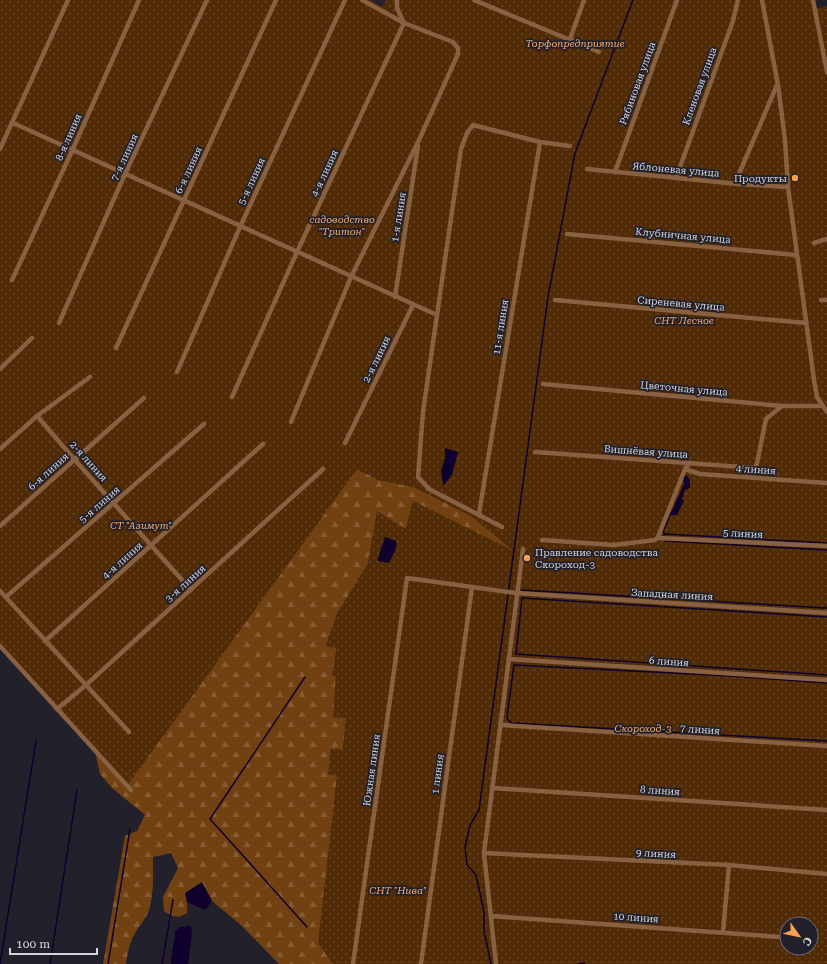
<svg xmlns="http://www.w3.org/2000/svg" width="827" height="964" viewBox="0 0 827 964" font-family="'Roboto Serif',serif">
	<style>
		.forest { fill: url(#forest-firs) }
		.garden { fill: url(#garden-dots); fill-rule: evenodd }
		.water { fill: #10002d }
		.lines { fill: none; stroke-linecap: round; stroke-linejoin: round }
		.stream { stroke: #10002d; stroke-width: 1.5 }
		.street { stroke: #876141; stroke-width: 4.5 }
		.poi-dot { fill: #fa9f4f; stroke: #22202a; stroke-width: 1.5 }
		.labels { text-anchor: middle; stroke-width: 3.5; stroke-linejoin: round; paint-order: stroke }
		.park-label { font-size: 10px; font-style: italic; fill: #f8ac6c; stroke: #22202a }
		.street-label { font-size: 10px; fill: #d5d4db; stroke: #22202a }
		.poi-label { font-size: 10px; fill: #d5d4db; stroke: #22202a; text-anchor: end }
	</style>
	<defs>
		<pattern id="forest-firs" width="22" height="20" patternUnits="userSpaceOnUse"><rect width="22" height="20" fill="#724111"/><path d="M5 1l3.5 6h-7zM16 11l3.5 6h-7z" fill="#855c33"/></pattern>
		<pattern id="garden-dots" width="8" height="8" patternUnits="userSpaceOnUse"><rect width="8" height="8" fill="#502b06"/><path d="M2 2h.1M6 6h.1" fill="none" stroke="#68492a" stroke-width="1.8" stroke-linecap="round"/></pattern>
	</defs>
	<rect width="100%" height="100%" fill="#22202a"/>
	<!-- forest -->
	<path class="forest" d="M357,469L379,480L414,487L473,517L516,553L413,501L406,530L377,512L368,564L337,614L326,646L337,647L332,675L336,676L334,717L346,718L343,750L331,749L329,774L337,775L330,960L334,964H279L242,926L212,901L209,895L185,893L187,902V913C177,919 174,917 164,911L163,897L178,868L171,853L153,857C153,873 154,891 150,907C147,919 138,926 133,937C129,945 127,955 126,964H103L125,836L137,831L145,815L112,788L100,774L95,751Z"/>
	<!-- garden -->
	<path class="garden" d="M0,0H371L382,7L386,0H813L815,9L827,6V964H334L330,960L318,943L337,775L328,774L331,749L343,750L346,718L333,717L336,676L332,675L337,648L326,646L337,614L368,564L377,511L406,529L413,501L514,551L473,517L414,487L379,480L357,469L127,786L0,646ZM787,924H811V948H787Z"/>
	<!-- water -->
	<g class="water">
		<polygon points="445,448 458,452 452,475 443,486 441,470 445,459"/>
		<polygon points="685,476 687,476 690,480 690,488 685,490 682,499 684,501 677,515 672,515 671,513 684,484 683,478"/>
		<path d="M385,537L396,541C398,549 392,556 389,563L378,561V558Z"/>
		<polygon points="202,882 212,901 205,910 187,902 185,893"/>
		<path d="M191,926L192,933L188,964H171C171,952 175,943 175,931L180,927Z"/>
	</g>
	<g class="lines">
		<!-- stream -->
		<g class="stream">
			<polyline points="665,534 827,543"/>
			<polyline points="664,535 665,534 663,532 671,513"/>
			<polyline points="665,540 665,541 827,550"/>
			<polyline points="522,590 827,608"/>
			<polyline points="827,617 522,598 516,654 827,675"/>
			<polyline points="305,677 210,819 307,927"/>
			<polyline points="827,683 731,676 514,665 507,716 508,720 512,723 827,741"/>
			<polyline points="0,964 36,741"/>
			<polyline points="50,964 77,790"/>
			<polyline points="108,964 130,829"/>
			<polyline points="162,964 173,900"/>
			<polyline points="491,964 484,931 484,912 476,875 467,865 465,847 470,825 479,810 548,297 575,153 633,0"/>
			<polyline points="578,964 585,963"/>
		</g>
		<!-- street -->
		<g class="street">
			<polyline points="474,0 599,52"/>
			<polyline points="762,0 778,85 785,140 788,187 814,380 817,397 827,412"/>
			<polyline points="813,0 827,72"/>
			<polyline points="570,39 584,0"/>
			<polyline points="13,123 437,315"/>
			<polyline points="0,149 68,0"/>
			<polyline points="587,169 738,184 788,187"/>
			<polyline points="615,172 677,0"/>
			<polyline points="676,178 733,21 738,0"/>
			<polyline points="738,184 739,174 777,85"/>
			<polyline points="567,234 796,255"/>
			<polyline points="814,243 827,239"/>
			<polyline points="12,280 72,151 139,0"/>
			<polyline points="395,297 418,146"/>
			<polyline points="555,300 806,323"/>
			<polyline points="821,300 827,300"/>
			<polyline points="59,323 125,174 207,0"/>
			<polyline points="116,348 276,0"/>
			<polyline points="0,369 32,338"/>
			<polyline points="177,372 240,227 345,0"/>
			<polyline points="543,384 782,406 823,406"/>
			<polyline points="232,397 297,252 404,23 397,8 397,0"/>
			<polyline points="37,416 74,459 191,590"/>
			<polyline points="291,422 351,277 419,140 458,54 458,48 453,42 404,23 362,0"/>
			<polyline points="345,443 413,305"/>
			<polyline points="0,449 37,416 90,377"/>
			<polyline points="535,452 756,468 766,419 782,406"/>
			<polyline points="685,469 700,474 827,483"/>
			<polyline points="479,514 540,142"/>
			<polyline points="0,526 144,398"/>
			<polyline points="502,527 429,489 418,477 423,412 461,149 467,133 473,125 540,142 570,146"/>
			<polyline points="658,538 827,546"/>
			<polyline points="542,540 614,545 655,540 658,537 685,469 689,463"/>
			<polyline points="0,591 129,732"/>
			<polyline points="6,597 204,424"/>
			<polyline points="45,641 263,444"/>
			<polyline points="0,646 131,790"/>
			<polyline points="509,659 827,680"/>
			<polyline points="57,709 86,685 323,469"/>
			<polyline points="501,725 827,746"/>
			<polyline points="492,788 827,810"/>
			<polyline points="484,853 729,865 827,874"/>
			<polyline points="491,916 780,937"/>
			<polyline points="723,932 729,865"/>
			<polyline points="353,964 407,578 516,593 827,613"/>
			<polyline points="421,964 472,587"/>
			<polyline points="496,964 484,853 523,549"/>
		</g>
	</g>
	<!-- markers -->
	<g class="poi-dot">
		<circle cx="795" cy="178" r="4"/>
		<circle cx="527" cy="558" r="4"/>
	</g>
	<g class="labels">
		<!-- park labels -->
		<g class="park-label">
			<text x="575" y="47">Торфопредприятие</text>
			<text x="342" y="223">садоводство<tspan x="342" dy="12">"Тритон"</tspan></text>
			<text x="684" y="324">СНТ Лесное</text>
			<text x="141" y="529">СТ "Азимут"</text>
			<text x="643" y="732">Скороход-3</text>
			<text x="398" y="894">СНТ "Нива"</text>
		</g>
		<!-- street labels -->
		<g class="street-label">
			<text transform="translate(637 83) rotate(-70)" y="4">Рябиновая улица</text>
			<text transform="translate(699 86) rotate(-70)" y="4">Кленовая улица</text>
			<text transform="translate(68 137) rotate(-66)" y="4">8-я линия</text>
			<text transform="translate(124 157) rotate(-65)" y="4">7-я линия</text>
			<text transform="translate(676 169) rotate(5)" y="4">Яблоневая улица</text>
			<text transform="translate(188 170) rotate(-65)" y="4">6-я линия</text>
			<text transform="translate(324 173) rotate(-65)" y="4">4-я линия</text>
			<text transform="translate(251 181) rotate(-65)" y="4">5-я линия</text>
			<text transform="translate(398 217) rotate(-81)" y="4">1-я линия</text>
			<text transform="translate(683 235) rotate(5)" y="4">Клубничная улица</text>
			<text transform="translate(681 303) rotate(5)" y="4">Сиреневая улица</text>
			<text transform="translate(500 327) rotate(-81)" y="4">11-я линия</text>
			<text transform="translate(376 359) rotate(-64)" y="4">2-я линия</text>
			<text transform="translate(684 388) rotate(5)" y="4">Цветочная улица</text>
			<text transform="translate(646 451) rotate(4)" y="4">Вишнёвая улица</text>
			<text transform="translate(89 461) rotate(48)" y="4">2-я линия</text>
			<text transform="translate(756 469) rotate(4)" y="4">4 линия</text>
			<text transform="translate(48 471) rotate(-42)" y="4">6-я линия</text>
			<text transform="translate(99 504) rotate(-41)" y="4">5-я линия</text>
			<text transform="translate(743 533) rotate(3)" y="4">5 линия</text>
			<text transform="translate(122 560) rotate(-42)" y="4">4-я линия</text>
			<text transform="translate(185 583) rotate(-42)" y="4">3-я линия</text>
			<text transform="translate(672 594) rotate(3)" y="4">Западная линия</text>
			<text transform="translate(669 661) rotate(4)" y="4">6 линия</text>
			<text transform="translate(700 729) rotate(4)" y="4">7 линия</text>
			<text transform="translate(371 770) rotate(-82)" y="4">Южная линия</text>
			<text transform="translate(437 774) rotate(-82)" y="4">1 линия</text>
			<text transform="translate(660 790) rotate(4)" y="4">8 линия</text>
			<text transform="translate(656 853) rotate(3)" y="4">9 линия</text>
			<text transform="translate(636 917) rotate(4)" y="4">10 линия</text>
		</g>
		<!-- poi labels -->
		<g class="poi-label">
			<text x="787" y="182">Продукты</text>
			<text x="535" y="556" text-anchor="start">Правление садоводства<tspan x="535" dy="12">Скороход-3</tspan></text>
		</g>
	</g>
	<!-- north arrow -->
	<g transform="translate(799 936) rotate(123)"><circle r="19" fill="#22202a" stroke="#6a6871"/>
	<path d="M0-3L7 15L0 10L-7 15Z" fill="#fa9f4f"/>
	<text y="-6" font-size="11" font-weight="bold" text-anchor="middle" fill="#d5d4db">С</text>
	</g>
	<!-- scale -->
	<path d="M10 948v6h87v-6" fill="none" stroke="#d5d4db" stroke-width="2"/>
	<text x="16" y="948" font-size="12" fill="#d5d4db" stroke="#22202a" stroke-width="3" paint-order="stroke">100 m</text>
</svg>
